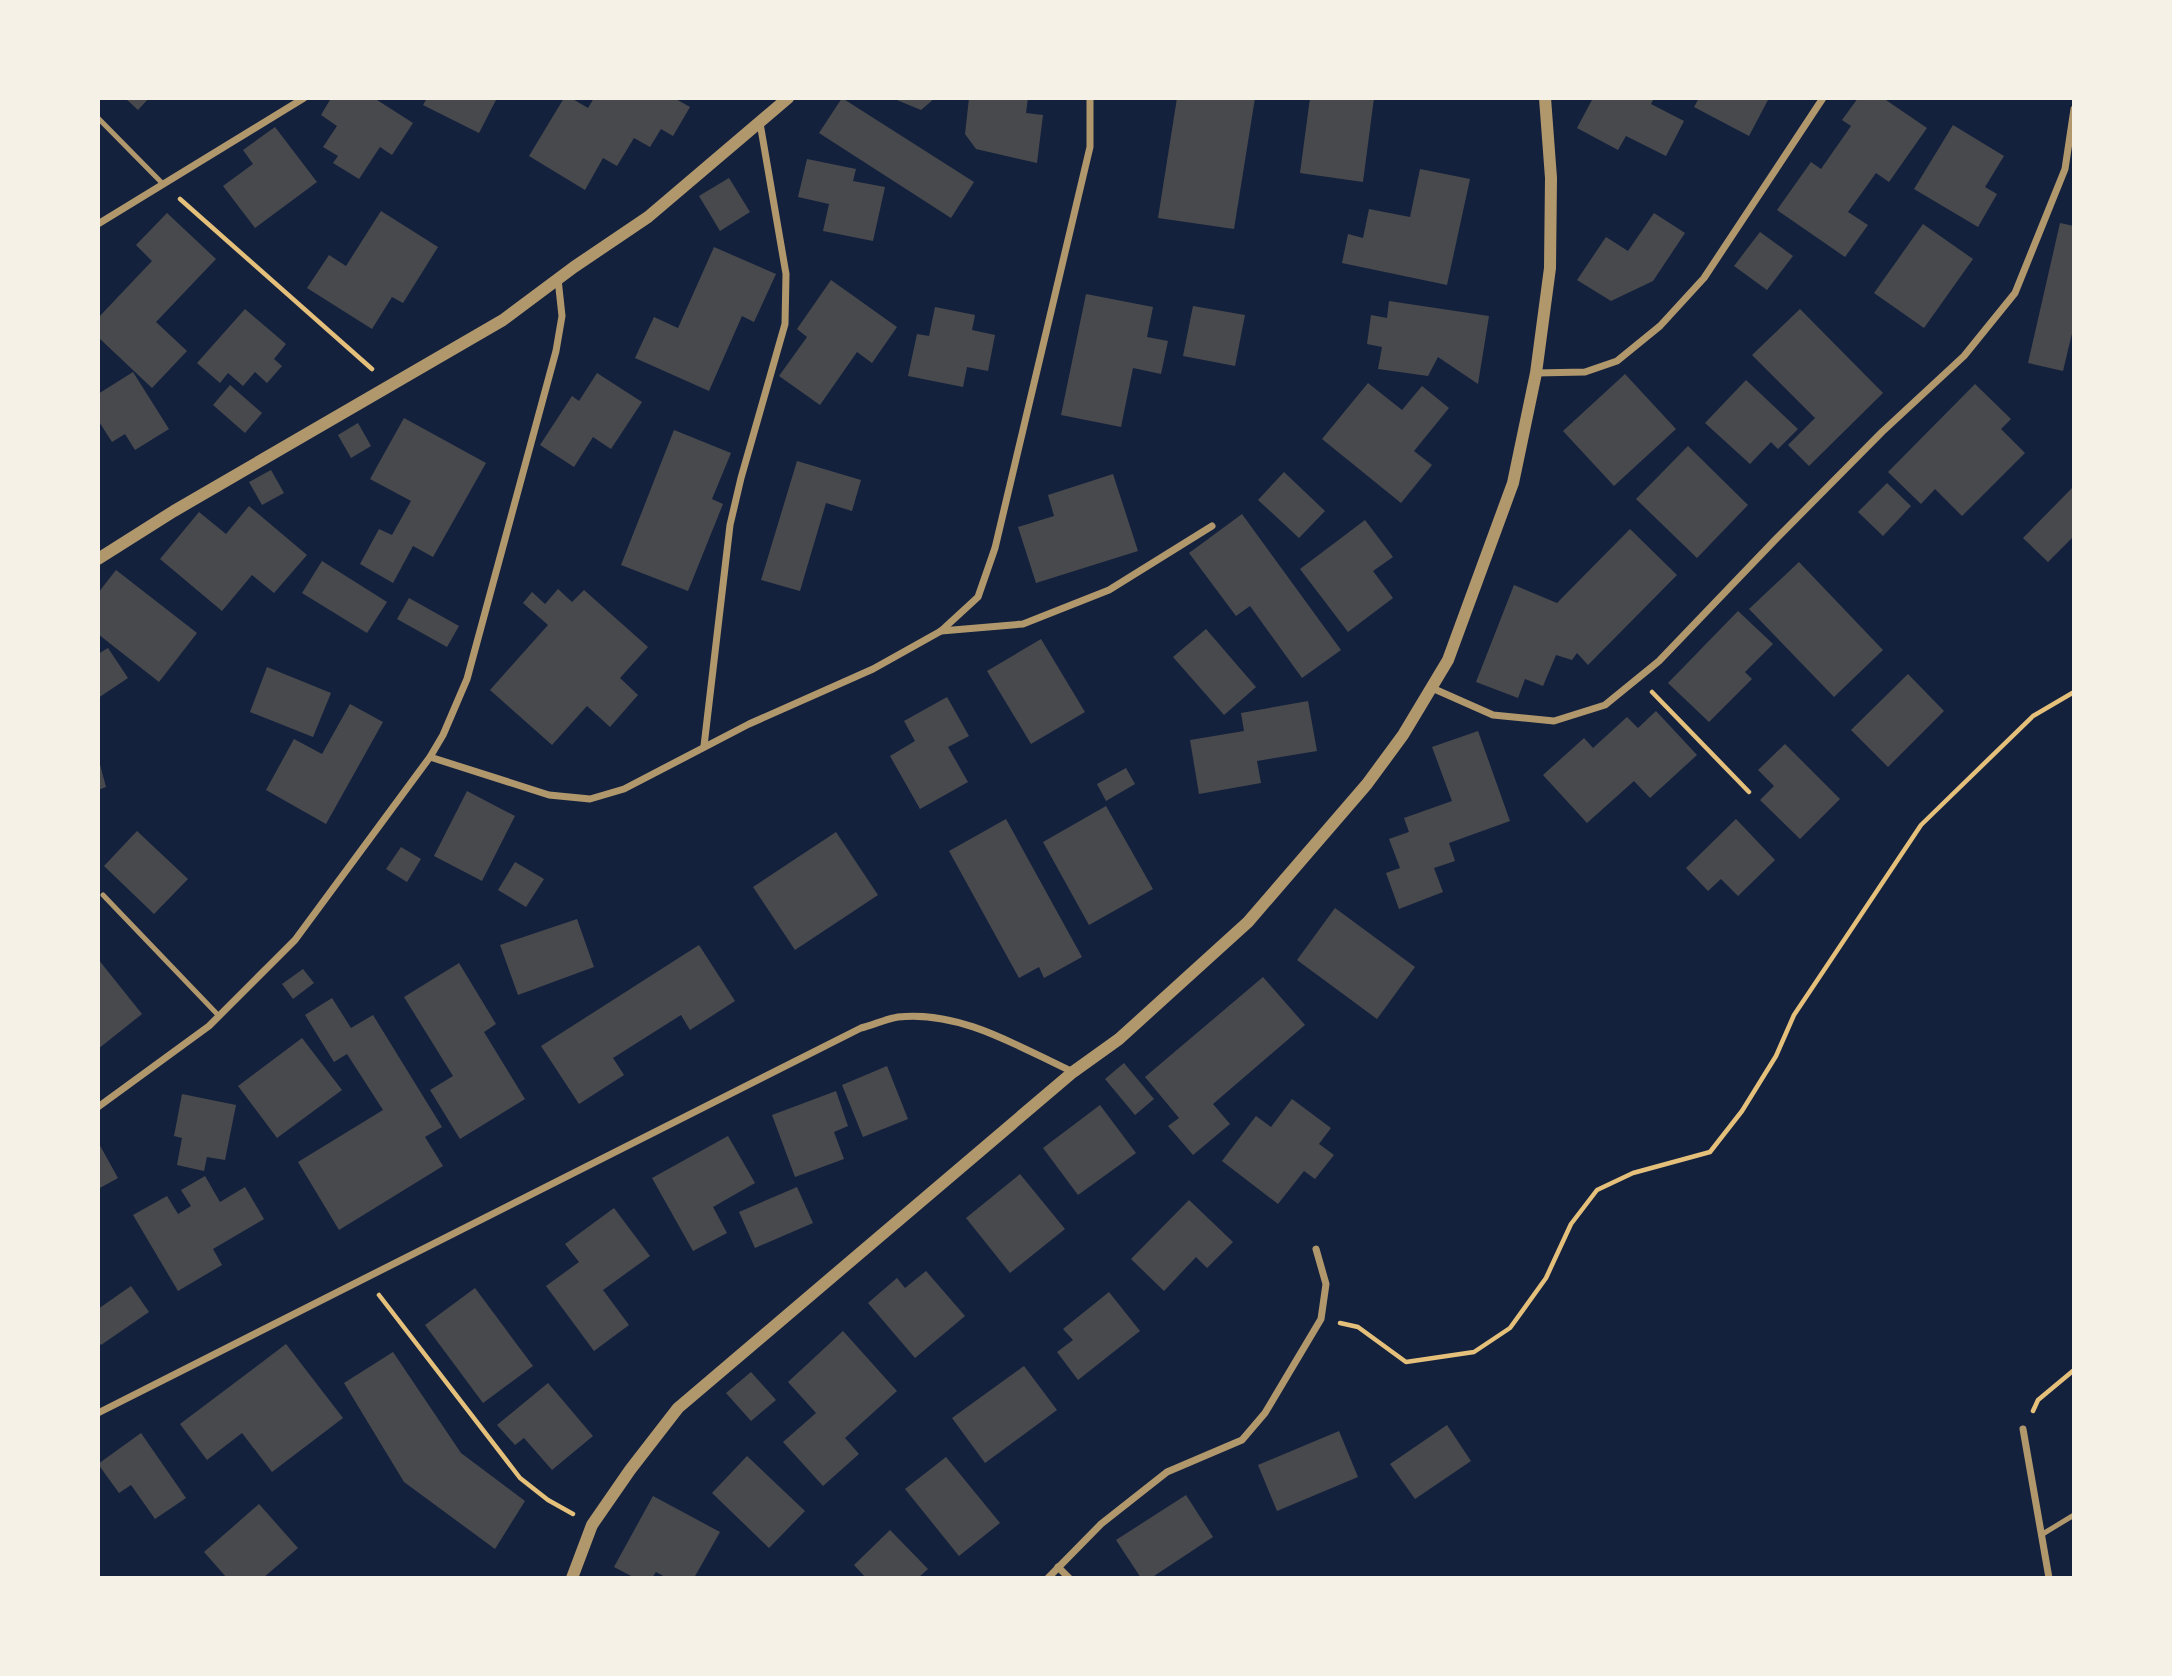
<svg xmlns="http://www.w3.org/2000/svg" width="2172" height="1676" viewBox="0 0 2172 1676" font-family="'IBM Plex Sans',sans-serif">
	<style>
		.building { fill: #48494c }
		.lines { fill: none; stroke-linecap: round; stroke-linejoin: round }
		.path { stroke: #e5c07b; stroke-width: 4.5 }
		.service { stroke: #b1986c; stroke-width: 5 }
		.minor { stroke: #b1986c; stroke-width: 7 }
		.tertiary { stroke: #b1986c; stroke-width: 12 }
	</style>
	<rect width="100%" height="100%" fill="#14213d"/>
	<!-- building -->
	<g class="building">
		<polygon points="125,98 149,98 138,110"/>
		<polygon points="331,98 374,98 413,123 392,155 380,147 359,179 333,163 338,156 323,147 337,126 321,115"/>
		<polygon points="427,98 497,98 479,133 423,105"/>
		<polygon points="564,98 571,98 588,108 594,98 674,98 690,107 673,136 661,129 650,147 634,138 617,166 603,158 585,190 529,156"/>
		<polygon points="842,98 974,182 951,218 819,133"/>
		<polygon points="892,98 935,98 921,110"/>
		<polygon points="969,98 1028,98 1026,113 1043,115 1037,163 976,149 965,134"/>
		<polygon points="1177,98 1255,98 1234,229 1158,218"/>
		<polygon points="1310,98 1374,98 1363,182 1300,173"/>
		<polygon points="1593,98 1654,98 1651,104 1684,121 1666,156 1626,136 1618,150 1577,128"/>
		<polygon points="1699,98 1769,98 1749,136 1694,107"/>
		<polygon points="1858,98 1883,98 1927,128 1889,182 1876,173 1848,212 1868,225 1845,257 1777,210 1811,162 1821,169 1851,126 1842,120"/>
		<polygon points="1953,125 2004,156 1985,187 1997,194 1978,227 1914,189"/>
		<polygon points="275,127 317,182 255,228 223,186 253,164 243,150"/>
		<polygon points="807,159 856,169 853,181 885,187 873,241 823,231 829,204 798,197"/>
		<polygon points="1420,169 1470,179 1447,285 1342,263 1348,234 1363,238 1369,209 1410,217"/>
		<polygon points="729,178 750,212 720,231 699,196"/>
		<polygon points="381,211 438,247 403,303 392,297 372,329 307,288 329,255 346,266"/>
		<polygon points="167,213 216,259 156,322 187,351 152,388 98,337 98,318 152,261 136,245"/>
		<polygon points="1654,213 1685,233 1653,281 1611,301 1577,280 1606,237 1628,251"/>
		<polygon points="2060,223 2074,226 2074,325 2063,371 2028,363"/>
		<polygon points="1923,224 1973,259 1924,328 1874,293"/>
		<polygon points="1760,232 1793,256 1767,290 1734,266"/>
		<polygon points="714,247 776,274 754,322 742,316 709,391 635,358 654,317 678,328"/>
		<polygon points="831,280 897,327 872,363 857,352 820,405 779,376 807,337 797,329"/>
		<polygon points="1086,294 1153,307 1147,337 1168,341 1161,374 1133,368 1121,427 1061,415"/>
		<polygon points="1389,301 1489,316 1478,384 1438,357 1428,376 1378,369 1382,347 1367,344 1371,315 1387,318"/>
		<polygon points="1193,306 1245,315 1235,366 1183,356"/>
		<polygon points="935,307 975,315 972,330 995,335 988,371 967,367 963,387 908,376 917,334 929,336"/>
		<polygon points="245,309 286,344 274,359 282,366 267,383 255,372 243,386 228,373 220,383 197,363"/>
		<polygon points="1800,309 1883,393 1809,466 1788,445 1815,418 1752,355"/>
		<polygon points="133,372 169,429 135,450 125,434 112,442 98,420 98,394"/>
		<polygon points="597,373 642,402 611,449 593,437 574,467 540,445 572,396 579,401"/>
		<polygon points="1625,374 1676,429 1614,486 1563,431"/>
		<polygon points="1746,380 1798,429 1778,449 1771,442 1750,464 1705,423"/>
		<polygon points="1368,383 1402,410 1422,386 1449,408 1414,451 1432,465 1401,503 1322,439"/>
		<polygon points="1975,384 2011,419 2001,429 2025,453 1962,516 1935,489 1921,504 1888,472"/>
		<polygon points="230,385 262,413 245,433 213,405"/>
		<polygon points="404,418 486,463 433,557 413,546 393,583 360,564 379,529 392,535 411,501 370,479"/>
		<polygon points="358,423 371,446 351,458 338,435"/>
		<polygon points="674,430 731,453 712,499 723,504 688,591 621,565"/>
		<polygon points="1688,446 1748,505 1697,558 1636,499"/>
		<polygon points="797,461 861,480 852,511 826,503 800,591 761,580"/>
		<polygon points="271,470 284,493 262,505 249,482"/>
		<polygon points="1284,472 1325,511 1299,538 1258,500"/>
		<polygon points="1113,474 1138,551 1036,583 1018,527 1054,516 1048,495"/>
		<polygon points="1887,483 1911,506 1883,536 1858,512"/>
		<polygon points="2073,487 2074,538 2073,537 2048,562 2023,538"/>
		<polygon points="249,506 307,555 274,593 252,575 222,611 160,559 199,512 226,534"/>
		<polygon points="1242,514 1341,650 1302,678 1250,606 1236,616 1189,553"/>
		<polygon points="1365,520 1393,557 1373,571 1393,598 1348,632 1300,569"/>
		<polygon points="1630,529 1677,575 1588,665 1577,653 1572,660 1556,655 1543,686 1525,679 1518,698 1476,682 1514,585 1557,603"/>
		<polygon points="322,561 387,602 367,633 302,593"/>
		<polygon points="1799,562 1883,650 1834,697 1749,609"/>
		<polygon points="116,570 197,633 159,682 98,634 98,593"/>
		<polygon points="558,589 572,602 584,590 648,647 620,678 638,695 610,727 587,706 552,745 490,690 548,625 523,603 532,592 545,604"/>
		<polygon points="409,598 459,626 447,647 397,619"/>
		<polygon points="1738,611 1773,644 1745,672 1752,679 1709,722 1668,683"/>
		<polygon points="1206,629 1256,687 1224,715 1173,657"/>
		<polygon points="1041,639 1085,712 1031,744 987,671"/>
		<polygon points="108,648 128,678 98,698 98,654"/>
		<polygon points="267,667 331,693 313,737 250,712"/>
		<polygon points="1908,674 1944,711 1888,767 1851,730"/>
		<polygon points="947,697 969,736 948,747 968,782 920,809 890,756 915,741 904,721"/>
		<polygon points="1308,701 1317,751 1257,761 1261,783 1199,794 1190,740 1244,731 1241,713"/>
		<polygon points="350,704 383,722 326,824 266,790 294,739 322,754"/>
		<polygon points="1656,711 1697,755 1650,798 1634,781 1587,823 1543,775 1584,738 1593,748 1627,717 1638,728"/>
		<polygon points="1478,731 1510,821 1449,843 1455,861 1434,868 1443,892 1399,909 1386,873 1400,868 1389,839 1409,832 1404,818 1452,801 1432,747"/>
		<polygon points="1785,744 1840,799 1800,839 1760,800 1774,786 1758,770"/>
		<polygon points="98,757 106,787 98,790"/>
		<polygon points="1126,768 1135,784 1106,801 1097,784"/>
		<polygon points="467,791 515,816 482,881 434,856"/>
		<polygon points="1106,806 1153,889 1089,925 1043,842"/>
		<polygon points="1006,819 1082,957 1044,978 1039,967 1019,978 949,851"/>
		<polygon points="1736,819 1775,860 1738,896 1721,879 1708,891 1686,868"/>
		<polygon points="137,831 188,879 154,914 104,866"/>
		<polygon points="836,832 878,895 795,950 753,887"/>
		<polygon points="401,847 421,859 407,882 386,869"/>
		<polygon points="515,862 544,879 526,907 498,890"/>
		<polygon points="1335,908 1415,967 1377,1019 1297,960"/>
		<polygon points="577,919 594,967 518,995 500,945"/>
		<polygon points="699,945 735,1001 690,1030 681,1015 613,1058 624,1075 579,1104 541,1046"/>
		<polygon points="98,959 142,1014 98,1049"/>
		<polygon points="459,963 496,1024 484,1032 525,1099 460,1139 430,1090 453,1076 404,997"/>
		<polygon points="303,969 314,983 293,999 282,984"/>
		<polygon points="1263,977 1305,1025 1213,1104 1230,1124 1193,1155 1168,1126 1179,1118 1145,1077"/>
		<polygon points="332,998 351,1028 373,1015 442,1127 425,1137 443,1166 339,1230 298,1162 383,1110 347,1054 334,1062 305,1015"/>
		<polygon points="302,1038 342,1090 277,1138 238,1086"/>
		<polygon points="1124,1063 1154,1099 1135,1115 1105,1079"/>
		<polygon points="887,1066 908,1119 863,1137 842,1085"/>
		<polygon points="836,1091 848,1126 834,1132 844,1159 795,1177 772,1115"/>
		<polygon points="182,1094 236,1105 225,1160 207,1157 204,1171 177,1165 182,1138 174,1136"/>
		<polygon points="1292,1099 1331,1128 1319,1144 1334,1155 1315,1179 1304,1171 1278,1204 1222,1161 1256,1116 1271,1127"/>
		<polygon points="1100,1105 1136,1153 1078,1195 1043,1148"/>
		<polygon points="728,1136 755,1183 713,1207 727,1233 693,1251 652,1178"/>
		<polygon points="98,1142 118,1178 98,1189"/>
		<polygon points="1020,1174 1065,1229 1010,1273 966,1218"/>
		<polygon points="205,1176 220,1202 245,1187 264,1219 213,1249 222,1265 178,1291 133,1215 167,1196 178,1214 191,1206 181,1190"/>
		<polygon points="797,1187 813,1223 755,1248 739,1212"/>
		<polygon points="1189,1200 1233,1242 1207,1268 1196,1257 1164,1291 1131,1259"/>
		<polygon points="614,1208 650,1256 603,1290 629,1325 594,1351 546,1286 579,1262 565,1244"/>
		<polygon points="926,1271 965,1316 915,1358 868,1303 897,1278 905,1288"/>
		<polygon points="131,1286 149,1312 101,1345 98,1341 98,1309"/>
		<polygon points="475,1288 533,1366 483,1403 425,1325"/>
		<polygon points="1109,1292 1140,1331 1078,1380 1057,1352 1073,1340 1063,1329"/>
		<polygon points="843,1331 897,1391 845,1438 859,1454 823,1486 783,1442 816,1413 788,1382"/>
		<polygon points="286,1344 343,1418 272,1472 242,1433 207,1460 180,1424"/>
		<polygon points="393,1352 461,1453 525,1501 495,1549 404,1482 344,1383"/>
		<polygon points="1024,1366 1057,1410 985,1463 952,1418"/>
		<polygon points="751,1372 776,1400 751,1421 726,1393"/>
		<polygon points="548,1383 593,1436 552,1470 524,1438 515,1445 497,1425"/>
		<polygon points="1447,1425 1471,1461 1415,1499 1390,1464"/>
		<polygon points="1339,1431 1358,1477 1277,1511 1258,1465"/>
		<polygon points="141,1433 186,1498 155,1519 131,1485 119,1493 98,1464"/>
		<polygon points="747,1456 805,1511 769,1548 712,1493"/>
		<polygon points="946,1457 1000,1523 959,1556 905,1489"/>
		<polygon points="1186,1495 1213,1537 1151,1578 1141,1578 1116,1540"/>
		<polygon points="653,1496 720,1532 694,1578 667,1578 656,1572 652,1578 635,1578 614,1567"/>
		<polygon points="259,1504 298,1548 263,1578 227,1578 204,1552"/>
		<polygon points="890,1530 928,1569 918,1578 866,1578 854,1565"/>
	</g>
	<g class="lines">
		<!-- path -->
		<g class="path">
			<polyline points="180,199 372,369"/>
			<polyline points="1652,692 1749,792"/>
			<polyline points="379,1295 520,1478 548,1500 573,1514"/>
			<polyline points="1340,1323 1358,1327 1406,1362 1474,1352 1510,1328 1546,1278 1571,1224 1597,1190 1633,1173 1710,1152 1742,1111 1776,1056 1794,1015 1921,825 2033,716 2074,692"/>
			<polyline points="2033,1411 2038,1400 2074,1370"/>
		</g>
		<!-- service -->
		<g class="service">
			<polyline points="98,118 163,184"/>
			<polyline points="103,895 219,1016"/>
			<polyline points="2041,1535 2074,1515"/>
		</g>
		<!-- minor -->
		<g class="minor">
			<polyline points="98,224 304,98"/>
			<polyline points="1536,373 1585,372 1617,361 1660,326 1704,278 1823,98"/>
			<polyline points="941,631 1023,624 1109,590 1212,526"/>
			<polyline points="1432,688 1493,715 1554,721 1605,705 1659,661 1775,540 1882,432 1964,356 2015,293 2065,169 2074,109"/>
			<polyline points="704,746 730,525 741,478 785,324 786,274 760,123"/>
			<polyline points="430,757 549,795 590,799 624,789 749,724 873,669 941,631 978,597 995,548 1090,147 1090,98"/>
			<polyline points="98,1107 209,1026 295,940 430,757 443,735 467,679 556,351 562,316 558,279"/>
			<path d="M98,1413L861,1028C873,1025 886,1019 898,1017C960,1010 1019,1047 1073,1072"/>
			<polyline points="2023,1429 2049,1578"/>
			<polyline points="1058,1567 1069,1578"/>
			<polyline points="1048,1578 1101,1524 1167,1472 1242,1440 1265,1413 1321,1319 1326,1284 1316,1249"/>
		</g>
		<!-- tertiary -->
		<g class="tertiary">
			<polyline points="98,559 174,511 503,320 574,267 648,217 788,98"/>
			<polyline points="572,1578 592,1525 630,1470 678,1408 1073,1072 1119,1039 1248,922 1367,784 1403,735 1448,660 1513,483 1536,373 1550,268 1551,178 1545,98"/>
		</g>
	</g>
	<!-- border -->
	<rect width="2172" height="1676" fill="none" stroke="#f6f1e7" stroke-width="200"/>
</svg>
